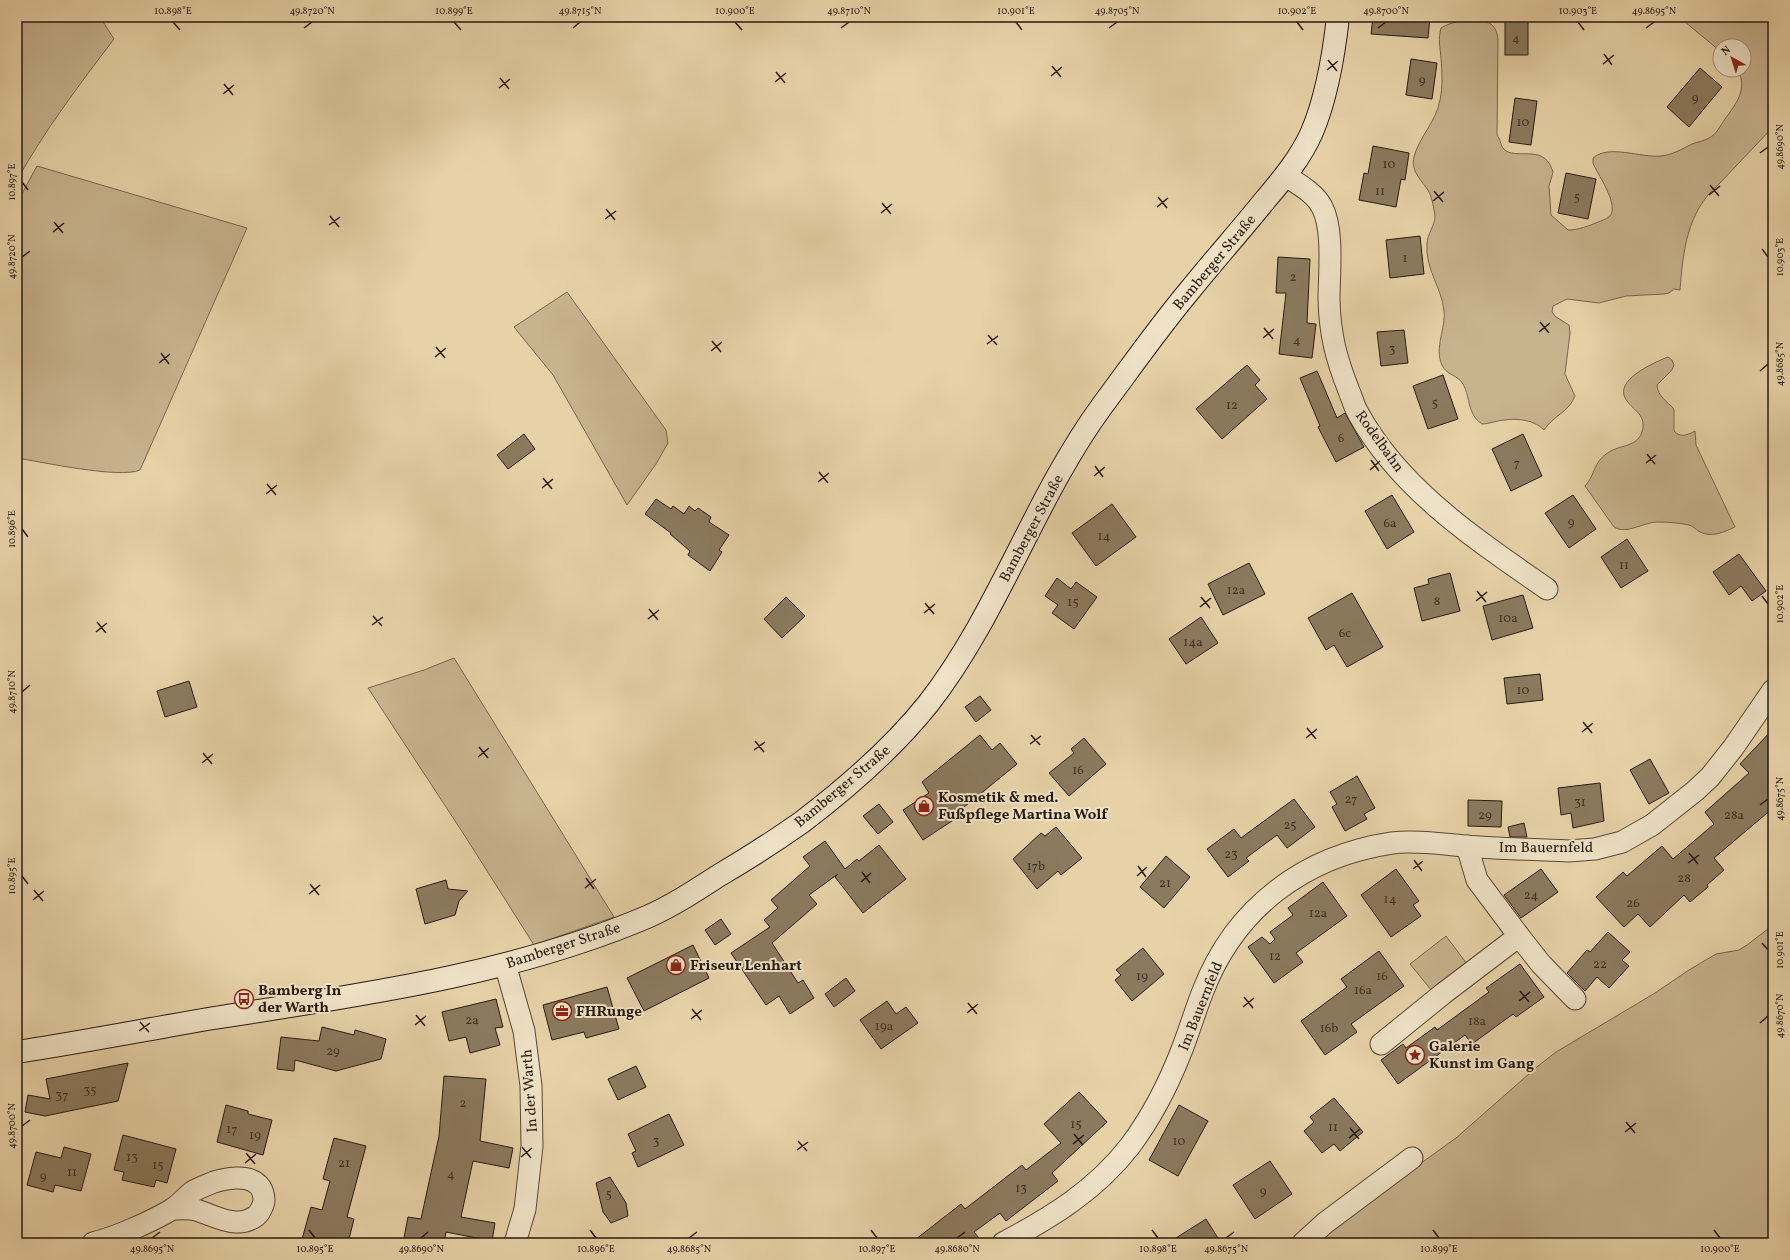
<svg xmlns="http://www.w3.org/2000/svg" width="1790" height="1260" viewBox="0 0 1790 1260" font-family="Vollkorn,serif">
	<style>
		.green { fill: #c7b38e; stroke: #78664e }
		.building { fill: #8c7a5e; stroke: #291a0d }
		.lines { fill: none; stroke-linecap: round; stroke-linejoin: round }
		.street-casing { stroke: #584834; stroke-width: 23 }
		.secondary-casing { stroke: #291a0d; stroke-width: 24 }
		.street { stroke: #efe2c6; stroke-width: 21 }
		.secondary { stroke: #efe2c6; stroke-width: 22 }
		.ticks { fill: none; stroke: #291a0d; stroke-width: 1.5 }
		.labels { text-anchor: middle; stroke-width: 4; stroke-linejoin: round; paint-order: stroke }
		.number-label { font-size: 13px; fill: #423221 }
		.street-label { font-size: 15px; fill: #291a0d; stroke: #efe2c6 }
		.poi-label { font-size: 15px; font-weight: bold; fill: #291a0d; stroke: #efe2c6; text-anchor: start }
		.neatline { fill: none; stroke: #291a0d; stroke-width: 1.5 }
		.ticks-label { font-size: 10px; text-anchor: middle; fill: #291a0d }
	</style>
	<rect width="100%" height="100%" fill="#e7d2a8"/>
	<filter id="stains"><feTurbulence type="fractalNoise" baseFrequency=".005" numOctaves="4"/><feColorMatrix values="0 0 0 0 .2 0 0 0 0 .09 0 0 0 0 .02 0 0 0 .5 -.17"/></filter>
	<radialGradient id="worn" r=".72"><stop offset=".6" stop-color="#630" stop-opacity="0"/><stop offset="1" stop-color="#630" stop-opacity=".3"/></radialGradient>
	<!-- green -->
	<g class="green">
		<path d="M17,17H100L114,39C79,85 45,130 17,180Z"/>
		<path d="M1679,17H1773V127L1718,185C1687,212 1683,251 1680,290L1674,289L1669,293L1664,294L1626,296L1599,303L1567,299L1553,306L1552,312L1556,317L1569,325L1570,333L1565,374L1575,396C1569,412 1553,416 1544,430C1532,418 1513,418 1498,421C1492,422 1488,424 1482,424C1467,414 1471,399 1463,384C1458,375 1446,375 1442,365C1434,348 1446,328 1444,311C1442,288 1425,269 1427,244C1427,234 1435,226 1435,216C1434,209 1432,198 1429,192C1423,181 1410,172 1414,157C1419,137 1436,122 1440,100C1443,86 1442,72 1441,58C1440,47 1438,39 1441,28C1451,21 1477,17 1489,23C1495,26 1497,32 1498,39L1497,135C1501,140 1500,147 1506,151C1520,159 1545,144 1553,172L1549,186L1551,215L1568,230C1578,230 1589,226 1598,222C1601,221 1606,219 1609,217C1621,206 1597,174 1593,163V158C1609,144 1640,158 1661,156C1672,155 1682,149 1692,144C1697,142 1704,141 1709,138C1717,134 1720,126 1725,119C1736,104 1748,89 1738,70H1744V46H1720V51Z"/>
		<path d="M37,166L247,228L140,470C120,479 42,462 17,458V203Z"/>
		<polygon points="567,292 666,430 668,443 656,464 627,505 553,375 514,327"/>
		<path d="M1668,357L1672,360L1674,365L1672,370L1657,385C1658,397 1667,401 1674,409V431C1680,438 1688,435 1695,431L1696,445L1735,527C1724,532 1712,538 1700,532C1696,530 1693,526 1689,525C1680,523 1668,522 1658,522C1643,522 1627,535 1614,527L1585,486C1596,474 1592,463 1609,452C1620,445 1637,447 1642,432C1648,412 1628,409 1624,395C1619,378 1655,362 1668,357Z"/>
		<polygon points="454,658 614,917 534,945 463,833 368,688 424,670"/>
		<polygon points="1773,925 1773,1243 1315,1243 1328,1230 1456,1138 1538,1066 1556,1052 1655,993 1689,970 1716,954 1739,950 1747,945"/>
		<polygon points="1446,936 1467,964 1432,991 1410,964"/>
	</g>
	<!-- building -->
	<g class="building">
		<polygon points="1373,17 1430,17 1428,38 1371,34"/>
		<rect x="1505" y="17" width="23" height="38"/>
		<polygon points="1411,59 1437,63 1432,99 1406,95"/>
		<polygon points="1700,68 1722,87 1689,127 1667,107"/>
		<polygon points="1515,98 1537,101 1531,145 1509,142"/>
		<polygon points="1373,146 1409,153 1405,180 1401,179 1396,207 1359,200 1364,173 1368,174"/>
		<polygon points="1566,173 1596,179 1588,219 1558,213"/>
		<polygon points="1420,236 1424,274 1390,278 1386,240"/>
		<polygon points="1278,257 1310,259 1307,323 1316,324 1312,358 1279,354 1286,293 1276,293"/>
		<polygon points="1404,330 1408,363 1381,366 1377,332"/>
		<polygon points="1247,365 1260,380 1255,385 1267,399 1222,439 1196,409"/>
		<polygon points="1317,371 1337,418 1345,413 1364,447 1336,462 1318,427 1320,426 1300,378"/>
		<polygon points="1443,375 1458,419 1428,429 1413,386"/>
		<polygon points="524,434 535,449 508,469 497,455"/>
		<polygon points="1523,434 1542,476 1511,491 1492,449"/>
		<polygon points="1392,495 1414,532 1387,549 1365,511"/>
		<polygon points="1573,495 1596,529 1569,548 1545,513"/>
		<polygon points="656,499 671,509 673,506 684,514 689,506 695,511 698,508 711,517 709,522 729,535 719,550 722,552 710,571 688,555 690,551 670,534 671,533 645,514"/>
		<polygon points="1112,504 1136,537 1096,566 1072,533"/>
		<polygon points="1627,539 1648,571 1621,588 1601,557"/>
		<polygon points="1739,554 1766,591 1752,601 1741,586 1729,595 1713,572"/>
		<polygon points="1249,563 1265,594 1223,615 1208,584"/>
		<polygon points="1450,573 1460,611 1422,621 1414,588 1429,584 1428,579"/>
		<polygon points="1057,578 1071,589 1076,582 1097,597 1074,629 1052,613 1058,605 1045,596"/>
		<polygon points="1352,593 1383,647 1347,667 1334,645 1326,650 1308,618"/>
		<polygon points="1523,595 1533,628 1492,640 1483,606"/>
		<polygon points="786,597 805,616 782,638 764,619"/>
		<polygon points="1201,617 1218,643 1186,664 1169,639"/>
		<polygon points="1540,674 1543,700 1507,704 1504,678"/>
		<polygon points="189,681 197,707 165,717 157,691"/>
		<polygon points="980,696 991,710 976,722 965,707"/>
		<polygon points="1773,729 1773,808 1714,858 1724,870 1707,885 1708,887 1690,902 1684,895 1650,927 1638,914 1624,927 1596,897 1623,872 1627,876 1662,846 1673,859 1714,824 1705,812 1749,773 1740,764"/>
		<polygon points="980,735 992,750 1000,743 1017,764 953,816 955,819 923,840 903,810 929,793 922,782"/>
		<polygon points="1084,738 1106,764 1069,796 1049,773 1074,753 1071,749"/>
		<polygon points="1650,759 1669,793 1649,804 1630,770"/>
		<polygon points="1357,776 1375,808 1364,814 1367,819 1345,831 1332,807 1337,804 1330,792"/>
		<polygon points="1600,783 1604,821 1573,828 1571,813 1561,815 1558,788"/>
		<polygon points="1294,799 1315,827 1287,848 1277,835 1246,858 1249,861 1228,877 1207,849 1234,829 1241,838"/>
		<polygon points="1468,800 1502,801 1501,827 1468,826"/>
		<polygon points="879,804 893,822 878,834 863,816"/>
		<polygon points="1524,823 1527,837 1510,837 1508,827"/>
		<polygon points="1056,827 1082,858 1061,875 1058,871 1037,889 1013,859 1041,833 1045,836"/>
		<polygon points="825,841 845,869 857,859 859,861 879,845 906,879 863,913 835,877 838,874 809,895 817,904 772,943 798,983 803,980 814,998 790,1014 779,996 766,1005 731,953 770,927 764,920 778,908 771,900 810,866 803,857"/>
		<polygon points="1166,856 1190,877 1164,908 1140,887"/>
		<polygon points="1396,869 1419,901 1413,905 1421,916 1391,937 1361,895"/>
		<polygon points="1541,869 1558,892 1521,918 1504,895"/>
		<polygon points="446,880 448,889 468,891 459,901 455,915 425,924 416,889"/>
		<polygon points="1323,882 1347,916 1296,953 1303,962 1274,983 1248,947 1262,937 1270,944 1275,939 1270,932 1293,915 1288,908"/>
		<polygon points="721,919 731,934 715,945 705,930"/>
		<polygon points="1608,932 1630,952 1622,960 1629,966 1609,988 1597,977 1585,991 1567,973 1587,950 1590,952"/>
		<polygon points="693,945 709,978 644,1011 627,978"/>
		<polygon points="1143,948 1164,974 1132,1001 1115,980 1121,975 1116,970"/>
		<polygon points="1379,951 1404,986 1351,1024 1357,1032 1325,1055 1301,1021 1347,987 1341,979"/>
		<polygon points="1520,964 1544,997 1516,1017 1513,1014 1472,1044 1465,1035 1398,1084 1381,1060 1403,1044 1406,1048 1435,1027 1437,1030 1489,992 1486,988"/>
		<polygon points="846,978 855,991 834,1007 825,994"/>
		<polygon points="607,987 619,1029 586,1038 584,1032 552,1040 543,1005"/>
		<polygon points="496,999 503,1027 495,1028 500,1045 470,1053 466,1037 449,1041 442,1012"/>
		<polygon points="887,1001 896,1014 906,1007 918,1023 881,1049 860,1020"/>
		<polygon points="322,1027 354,1035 355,1030 386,1039 381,1059 336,1071 295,1060 294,1071 277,1069 281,1037 319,1041"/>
		<polygon points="128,1063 118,1101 45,1116 25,1112 28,1095 50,1099 46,1079"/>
		<polygon points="636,1066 646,1087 618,1100 608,1079"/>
		<polygon points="444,1076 486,1079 480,1141 513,1148 509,1168 473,1161 461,1217 495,1223 492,1241 446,1232 444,1243 403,1243 408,1217 421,1219 439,1136"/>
		<polygon points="1079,1092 1107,1122 1052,1173 1058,1181 1006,1221 1000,1213 974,1232 983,1243 911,1243 961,1204 965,1209 1022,1165 1026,1170 1061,1143 1044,1124"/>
		<polygon points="1334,1098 1363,1132 1340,1151 1334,1144 1322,1153 1304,1131 1314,1122 1310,1117"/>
		<polygon points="226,1105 248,1111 248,1114 272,1120 263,1155 217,1142"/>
		<polygon points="1179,1105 1208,1121 1178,1176 1149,1160"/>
		<polygon points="669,1114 684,1145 638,1167 632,1153 636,1151 628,1134"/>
		<polygon points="123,1135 176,1149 167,1183 156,1180 154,1187 122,1180 124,1172 114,1170"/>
		<polygon points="334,1138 366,1146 347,1217 354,1219 348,1243 301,1243 311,1207 322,1210 330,1181 323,1179"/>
		<polygon points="64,1147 91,1154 81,1191 55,1185 53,1192 27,1185 36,1152 61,1158"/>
		<polygon points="1270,1161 1292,1194 1255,1219 1233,1185"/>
		<polygon points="610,1177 626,1203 628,1216 611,1223 603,1212 596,1183"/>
		<polygon points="1206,1219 1221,1243 1168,1243"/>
	</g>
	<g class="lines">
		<defs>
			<g id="street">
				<path d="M1286,176C1298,184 1315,193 1322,207C1334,229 1329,274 1329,300C1330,335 1336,358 1349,391C1352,398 1354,406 1358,413C1400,490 1477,540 1547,589"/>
				<polyline points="1467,846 1477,880 1519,936"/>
				<polyline points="505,964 524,1031 531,1086 532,1146 525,1209 515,1243"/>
				<polyline points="1381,1044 1444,993 1519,936 1541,964 1575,999"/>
				<path d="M93,1243C117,1237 150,1222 171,1210C179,1205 185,1198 192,1192C198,1188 207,1185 214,1182C233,1176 263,1173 264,1200C264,1204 260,1213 256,1216C237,1230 216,1216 196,1210C189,1208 179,1209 172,1209"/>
				<path d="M1003,1243C1052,1217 1096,1190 1130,1146C1151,1118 1168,1085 1181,1052C1189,1032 1195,1011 1203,991C1235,908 1304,856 1392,843C1415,840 1441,844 1465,846C1499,849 1533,849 1568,851L1595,849L1622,842L1652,825L1695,791L1710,777L1733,748L1773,690"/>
				<polyline points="1303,1243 1325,1223 1412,1158"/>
			</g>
			<path id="secondary" d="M17,1052C83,1042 149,1029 214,1018C360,995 510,975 647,917C672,906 695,891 718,876C747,859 775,841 802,822C848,787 892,749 928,704C999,613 1034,499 1102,406C1131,367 1159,327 1190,290C1215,259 1241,230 1266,199C1283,179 1301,157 1312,132C1326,99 1334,53 1338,17"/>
		</defs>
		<!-- street casing -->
		<use href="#street" class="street-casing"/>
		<!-- secondary casing -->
		<use href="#secondary" class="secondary-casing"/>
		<!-- street -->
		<use href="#street" class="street"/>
		<!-- secondary -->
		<use href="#secondary" class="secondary"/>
	</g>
	<!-- ticks -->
	<path class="ticks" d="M173,22L180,30M454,22L461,30M735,22L742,30M1016,22L1022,30M1297,22L1303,30M1578,22L1584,30M304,28L312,22M573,28L580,22M841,28L849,22M1109,28L1117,22M1378,28L1386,22M1646,28L1654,22M1604,54L1612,65M1328,60L1337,71M1603,64L1614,55M1052,66L1061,77M1327,70L1338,61M776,72L785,83M1051,76L1062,67M500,78L509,89M775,82L786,73M224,84L233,95M499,88L510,79M223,94L234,85M1760,153L1768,147M22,182L28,190M1710,185L1719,196M1434,191L1443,202M1709,195L1720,186M1158,197L1167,208M1433,201L1444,192M882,203L891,214M1157,207L1168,198M606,209L615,220M881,213L892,204M330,216L339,227M605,219L616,211M54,222L63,233M329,225L340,217M53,232L64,223M1762,249L1768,257M22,257L30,251M1540,322L1549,333M1264,328L1273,339M1539,332L1550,323M988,335L997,345M1263,338L1274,329M712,341L721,352M987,344L998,336M436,347L445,358M711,351L722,342M161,353L169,364M435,357L446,348M159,363L170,354M1760,371L1768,364M1647,454L1655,464M1371,460L1379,471M1646,463L1656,455M1095,466L1103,477M1370,470L1380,461M819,472L828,483M1094,476L1105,467M543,478L552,489M818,482L829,473M267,484L276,495M542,488L553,479M266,494L277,485M22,529L28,537M1477,591L1486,602M1762,596L1768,604M1201,597L1210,608M1476,601L1487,592M925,603L934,614M1200,607L1211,598M649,609L658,620M924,613L935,604M373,616L382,626M648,619L659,610M97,622L106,633M372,625L383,617M96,632L107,623M22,692L30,685M1583,722L1592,733M1307,728L1316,739M1582,732L1593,723M1031,735L1040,745M1306,738L1317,729M755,741L764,752M1030,744L1041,736M479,747L488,758M754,750L765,742M203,753L212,764M478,757L489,748M202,763L213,754M1760,805L1768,799M1689,853L1698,864M1414,860L1422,871M1688,863L1699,855M1138,866L1146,877M1413,869L1423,861M862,872L870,883M22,876L28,884M1137,876L1147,867M586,878L594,889M861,882L871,873M310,884L319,895M585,888L596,879M34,890L43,901M309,894L320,885M33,900L44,891M1762,943L1768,950M1520,991L1529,1002M1244,997L1253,1008M1519,1001L1530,992M968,1003L977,1014M1243,1007L1254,998M692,1009L701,1020M967,1013L978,1004M416,1015L425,1026M691,1019L702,1010M140,1022L149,1032M1760,1023L1768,1016M415,1025L426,1016M139,1031L150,1023M1626,1122L1635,1133M22,1126L30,1120M1350,1128L1359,1139M1625,1132L1636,1123M1074,1134L1083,1145M1349,1138L1360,1129M798,1141L807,1151M1073,1144L1084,1135M522,1147L531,1158M797,1150L808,1142M246,1153L255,1164M521,1157L532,1148M245,1163L256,1154M309,1230L315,1238M590,1230L596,1238M871,1230L877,1238M1152,1230L1158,1238M1433,1230L1439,1238M1714,1230L1720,1238M152,1238L160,1232M421,1238L428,1232M689,1238L697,1232M957,1238L965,1232M1226,1238L1234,1232"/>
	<!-- icons -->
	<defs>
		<symbol id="shop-ring" viewBox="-11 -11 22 22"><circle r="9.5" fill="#efe2c6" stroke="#8f2418" stroke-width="1.5"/><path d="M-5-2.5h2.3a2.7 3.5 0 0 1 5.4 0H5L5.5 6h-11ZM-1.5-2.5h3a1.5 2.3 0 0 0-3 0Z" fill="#8f2418"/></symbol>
		<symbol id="bus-ring" viewBox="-11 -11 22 22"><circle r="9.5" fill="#efe2c6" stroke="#8f2418" stroke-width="1.5"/><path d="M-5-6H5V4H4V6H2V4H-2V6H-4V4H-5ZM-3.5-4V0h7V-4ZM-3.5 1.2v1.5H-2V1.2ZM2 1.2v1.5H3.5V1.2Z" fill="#8f2418"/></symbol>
		<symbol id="office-ring" viewBox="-11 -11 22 22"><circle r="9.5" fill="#efe2c6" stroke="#8f2418" stroke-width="1.5"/><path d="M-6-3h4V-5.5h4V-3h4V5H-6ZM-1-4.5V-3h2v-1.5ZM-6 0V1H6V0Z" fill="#8f2418"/></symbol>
		<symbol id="sight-ring" viewBox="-11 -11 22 22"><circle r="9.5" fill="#efe2c6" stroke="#8f2418" stroke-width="1.5"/><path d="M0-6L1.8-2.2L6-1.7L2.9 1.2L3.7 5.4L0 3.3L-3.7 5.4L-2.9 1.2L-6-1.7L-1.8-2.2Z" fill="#8f2418"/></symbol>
	</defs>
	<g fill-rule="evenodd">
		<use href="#shop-ring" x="913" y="795" width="22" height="22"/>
		<use href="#shop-ring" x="665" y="954" width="22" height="22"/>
		<use href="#bus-ring" x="233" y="988" width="22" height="22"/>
		<use href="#office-ring" x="551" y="1000" width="22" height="22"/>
		<use href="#sight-ring" x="1404" y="1044" width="22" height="22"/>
	</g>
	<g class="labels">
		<!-- number labels -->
		<g class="number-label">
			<text x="1516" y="42">4</text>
			<text x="1422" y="84">9</text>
			<text x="1695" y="102">9</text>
			<text x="1523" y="126">10</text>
			<text x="1389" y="168">10</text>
			<text x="1380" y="195">11</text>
			<text x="1577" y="201">5</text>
			<text x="1405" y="262">1</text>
			<text x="1293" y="281">2</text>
			<text x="1297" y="344">4</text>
			<text x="1392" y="353">3</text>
			<text x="1435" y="407">5</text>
			<text x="1232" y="409">12</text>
			<text x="1341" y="442">6</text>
			<text x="1517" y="467">7</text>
			<text x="1571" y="526">9</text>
			<text x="1390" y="527">6a</text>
			<text x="1104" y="540">14</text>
			<text x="1624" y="569">11</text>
			<text x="1236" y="594">12a</text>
			<text x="1437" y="605">8</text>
			<text x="1073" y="606">15</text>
			<text x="1508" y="622">10a</text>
			<text x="1345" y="637">6c</text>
			<text x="1193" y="646">14a</text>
			<text x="1523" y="694">10</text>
			<text x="1078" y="774">16</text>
			<text x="1351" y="803">27</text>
			<text x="1580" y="806">31</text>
			<text x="1485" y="819">29</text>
			<text x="1734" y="819">28a</text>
			<text x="1290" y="829">25</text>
			<text x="1231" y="858">23</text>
			<text x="1036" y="870">17b</text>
			<text x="1684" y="882">28</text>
			<text x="1165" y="887">21</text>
			<text x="1531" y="899">24</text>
			<text x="1390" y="903">14</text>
			<text x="1633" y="907">26</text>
			<text x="1318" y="917">12a</text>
			<text x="1275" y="960">12</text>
			<text x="1600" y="968">22</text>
			<text x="1142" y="980">19</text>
			<text x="1382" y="980">16</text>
			<text x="1363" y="994">16a</text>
			<text x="472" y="1024">2a</text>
			<text x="1477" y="1025">18a</text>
			<text x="884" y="1030">19a</text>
			<text x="1329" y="1032">16b</text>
			<text x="333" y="1055">29</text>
			<text x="90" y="1094">35</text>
			<text x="62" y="1099">37</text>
			<text x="463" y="1107">2</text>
			<text x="1076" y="1128">15</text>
			<text x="1333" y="1131">11</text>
			<text x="232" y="1133">17</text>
			<text x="255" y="1139">19</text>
			<text x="656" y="1145">3</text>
			<text x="1179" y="1145">10</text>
			<text x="132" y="1161">13</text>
			<text x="344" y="1167">21</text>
			<text x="158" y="1169">15</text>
			<text x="72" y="1176">11</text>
			<text x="451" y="1178">4</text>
			<text x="43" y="1180">9</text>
			<text x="1021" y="1192">13</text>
			<text x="1263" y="1195">9</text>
			<text x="609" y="1198">5</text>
		</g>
		<!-- street labels -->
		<g class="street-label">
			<text transform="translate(1214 262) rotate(-50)" y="5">Bamberger Straße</text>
			<text transform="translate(1380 441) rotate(54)" y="5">Rodelbahn</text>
			<text transform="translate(1031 528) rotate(-62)" y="5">Bamberger Straße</text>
			<text transform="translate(842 786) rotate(-40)" y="5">Bamberger Straße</text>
			<text x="1546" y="852">Im Bauernfeld</text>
			<text transform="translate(563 945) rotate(-18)" y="5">Bamberger Straße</text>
			<text transform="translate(1200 1006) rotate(-68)" y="5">Im Bauernfeld</text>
			<text transform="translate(529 1091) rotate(-94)" y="5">In der Warth</text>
		</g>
		<!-- poi labels -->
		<g class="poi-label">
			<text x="938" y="802">Kosmetik &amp; med.<tspan x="938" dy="17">Fußpflege Martina Wolf</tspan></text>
			<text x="690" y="970">Friseur Lenhart</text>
			<text x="258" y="995">Bamberg In<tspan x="258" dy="17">der Warth</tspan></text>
			<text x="576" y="1016">FHRunge</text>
			<text x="1429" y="1051">Galerie<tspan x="1429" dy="17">Kunst im Gang</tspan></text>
		</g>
	</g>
	<!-- margin -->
	<rect width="1790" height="1260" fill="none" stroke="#e7d2a8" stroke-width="44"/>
	<!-- north arrow -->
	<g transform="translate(1732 58) rotate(321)"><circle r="19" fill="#efe2c6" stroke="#a0927c"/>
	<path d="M0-3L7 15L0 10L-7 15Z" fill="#8f2418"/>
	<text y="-6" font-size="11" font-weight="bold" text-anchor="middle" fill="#291a0d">N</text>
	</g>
	<rect x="22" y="22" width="1746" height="1216" class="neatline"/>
	<g class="ticks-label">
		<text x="173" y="14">10.898°E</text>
		<text x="312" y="14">49.8720°N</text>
		<text x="454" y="14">10.899°E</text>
		<text x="580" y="14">49.8715°N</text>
		<text x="735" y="14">10.900°E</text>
		<text x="849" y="14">49.8710°N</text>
		<text x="1016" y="14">10.901°E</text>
		<text x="1117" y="14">49.8705°N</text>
		<text x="1297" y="14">10.902°E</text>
		<text x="1386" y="14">49.8700°N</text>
		<text x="1578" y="14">10.903°E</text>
		<text x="1654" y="14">49.8695°N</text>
		<text transform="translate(1779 147) rotate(-90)" y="4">49.8690°N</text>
		<text transform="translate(11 182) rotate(-90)" y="4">10.897°E</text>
		<text transform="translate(1779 257) rotate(-90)" y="4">10.903°E</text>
		<text transform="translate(11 257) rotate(-90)" y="4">49.8720°N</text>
		<text transform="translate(1779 364) rotate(-90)" y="4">49.8685°N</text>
		<text transform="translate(11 529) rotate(-90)" y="4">10.896°E</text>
		<text transform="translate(1779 604) rotate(-90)" y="4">10.902°E</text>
		<text transform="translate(11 692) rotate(-90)" y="4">49.8710°N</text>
		<text transform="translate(1779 799) rotate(-90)" y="4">49.8675°N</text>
		<text transform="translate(11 876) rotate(-90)" y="4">10.895°E</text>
		<text transform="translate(1779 950) rotate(-90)" y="4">10.901°E</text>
		<text transform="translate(1779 1016) rotate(-90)" y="4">49.8670°N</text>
		<text transform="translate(11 1126) rotate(-90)" y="4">49.8700°N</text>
		<text x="152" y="1252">49.8695°N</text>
		<text x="315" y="1252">10.895°E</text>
		<text x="421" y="1252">49.8690°N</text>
		<text x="596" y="1252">10.896°E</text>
		<text x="689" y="1252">49.8685°N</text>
		<text x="877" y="1252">10.897°E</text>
		<text x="957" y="1252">49.8680°N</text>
		<text x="1158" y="1252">10.898°E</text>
		<text x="1226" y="1252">49.8675°N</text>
		<text x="1439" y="1252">10.899°E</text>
		<text x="1720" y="1252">10.900°E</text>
	</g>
	<rect width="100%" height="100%" filter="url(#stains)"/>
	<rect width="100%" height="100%" fill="url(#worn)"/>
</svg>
